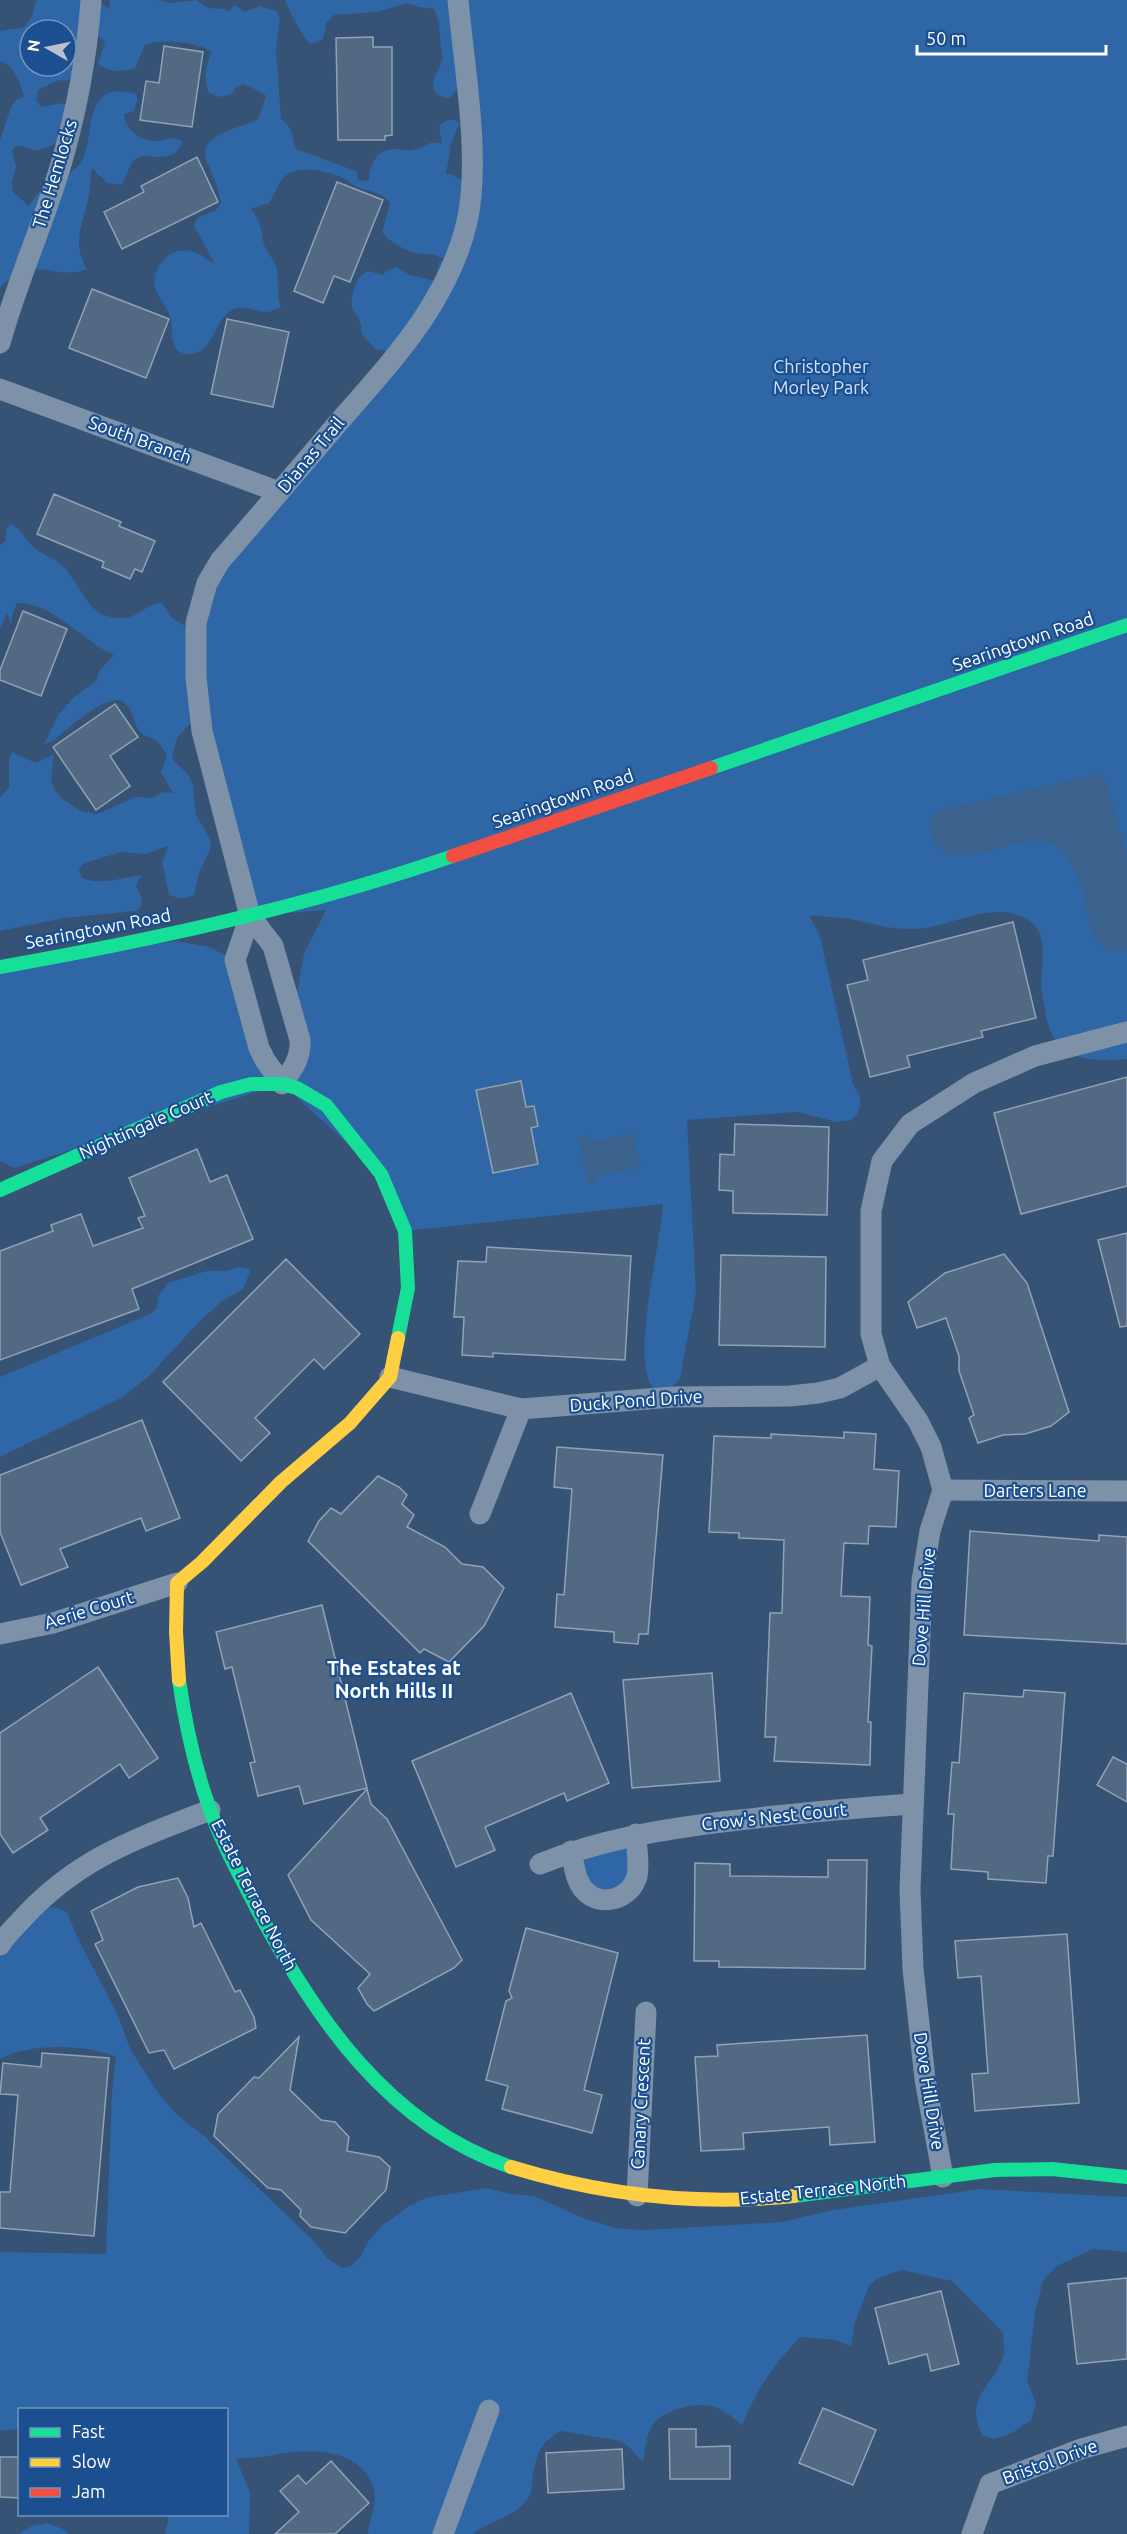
<svg xmlns="http://www.w3.org/2000/svg" width="1127" height="2534" viewBox="0 0 1127 2534" font-family="Ubuntu,sans-serif">
	<style>
		.green { fill: #2f66a5; fill-rule: evenodd }
		.water { fill: #3b618d }
		.building { fill: #526984; stroke: #92a2b6; stroke-width: 1.5 }
		.lines { fill: none; stroke-linecap: round; stroke-linejoin: round }
		.street { stroke: #7d92a8; stroke-width: 21 }
		.fast { stroke: #16e098; stroke-width: 14 }
		.slow { stroke: #ffcf43; stroke-width: 14 }
		.jam { stroke: #f24e42; stroke-width: 14 }
		.labels { text-anchor: middle; stroke-width: 4.5; stroke-linejoin: round; paint-order: stroke }
		.street-label { font-size: 18px; fill: #fff; stroke: #1b4f8f }
		.park-label { font-size: 18px; fill: #cfe3fa; stroke: #1b4f8f }
		.neighbourhood-label { font-size: 20px; font-weight: bold; fill: #fff; stroke: #1b4f8f }
	</style>
	<rect width="100%" height="100%" fill="#365274"/>
	<!-- green -->
	<g class="green">
		<path d="M36,0H97L109,9L110,0H158L173,3L196,0L208,8L224,9L229,12L232,7L236,5L244,12L260,6L276,11L280,19L276,49L281,119C296,131 290,134 296,149L353,170L357,172L358,180L369,181C370,164 376,149 396,149C401,149 406,151 411,150C423,149 429,139 442,144L439,126C445,120 452,117 459,123L451,144L446,174H452L461,180L466,169L458,87L450,99C421,94 437,74 443,59C439,42 442,26 434,9L419,7L407,3L377,12L334,15L326,23L323,39L311,44C304,40 288,9 285,0H1127V1059C1085,1062 1053,1060 1045,1011C1044,1002 1041,993 1041,984C1041,963 1050,934 1028,920C992,898 952,928 913,929C892,930 870,923 850,919C836,917 823,917 809,915L820,936L853,1084L860,1096V1106L857,1115L851,1120L837,1122L797,1112L687,1120L696,1292L680,1379C672,1389 664,1390 652,1387C631,1353 661,1246 663,1204L405,1231L381,1174L282,1084L14,1168L0,1161V967L176,941L209,947L235,960L283,1084L301,1023L297,993L304,953L326,910L250,916L206,789L196,718L178,736L172,756L174,761L188,774L193,785L196,815L211,840L210,850L199,873L194,895C185,899 178,900 169,894L162,863L168,846L146,854L121,852L91,861L82,865L79,870L82,878L93,881H109L141,875L136,886L142,899L140,908L136,911L64,918L0,931V797L9,788V758L13,752L35,763L54,754L51,780L54,789L61,798L80,811L97,814L135,797L153,798L163,792L173,793L161,772L167,754C163,751 162,746 159,743C154,737 145,738 139,731C134,723 133,712 127,705C112,686 66,731 53,741L44,744L59,714L74,697L97,680L99,671L114,655C84,642 51,601 17,603L13,612L11,625L7,613L0,629V545L5,541L7,527L11,524C23,530 26,542 37,550C46,556 56,558 64,567C82,587 87,617 119,618C140,619 146,602 162,603L171,617L185,626L189,636L204,593L394,352L375,349L361,333C364,312 345,316 354,289C358,279 358,276 368,271L383,275L386,271L396,267L410,275L435,281L439,262L444,259C435,253 425,255 415,253C403,249 389,242 382,232L390,203C381,191 369,192 357,187C353,185 349,181 345,179C331,172 305,165 290,173C279,178 276,193 269,203L251,209C263,225 260,226 264,244C266,253 275,259 277,269C279,282 276,293 281,307C277,308 272,311 268,312C255,312 244,304 232,310C215,319 213,352 192,354C166,356 174,327 170,316C167,306 157,297 155,287C151,267 170,246 191,251C201,254 207,260 215,264L194,226L197,218L215,211L221,203C219,189 213,176 207,162C195,134 240,129 258,119L266,96C261,90 250,88 243,84L236,87L232,94L219,97L209,93C203,78 205,66 212,52C196,42 163,38 145,45L135,68C124,73 108,72 98,64L105,42L95,33L73,76L67,81L59,80L38,90L36,100L41,107L63,103L73,109L68,137C57,142 46,150 34,150C26,149 22,144 14,147L12,151L16,167L12,182L13,192L29,206C33,200 38,192 44,188C54,180 71,176 79,165C98,140 78,77 136,94L138,98L134,111L124,114C125,130 142,143 159,141C169,139 173,136 182,141C177,162 157,156 141,156L132,162L122,185L107,183L92,168C91,177 91,187 89,196C83,224 71,242 87,269C51,282 38,252 0,287V140L11,107L16,100L24,96C20,83 14,65 0,61V31L24,27L32,16ZM30,30H66V66H30Z"/>
		<polygon points="239,1267 251,1269 243,1289 222,1301 199,1322 149,1376 123,1397 0,1457 0,1377 150,1314 157,1308 158,1296 168,1283 207,1271 226,1271"/>
		<polygon points="632,1839 632,1881 594,1895 574,1854"/>
		<path d="M46,1906L61,1909L68,1914L77,1937L118,2015L130,2049L159,2094L178,2116L204,2136L315,2242L327,2258L342,2268L351,2266L360,2257L369,2240L383,2225L409,2206L425,2198L486,2188L510,2194L534,2196L583,2218L615,2228L644,2230L782,2222L833,2210L980,2189L1127,2197V2252L1093,2249L1057,2266L1043,2281L1035,2312L1027,2381L1036,2403L1031,2420L1012,2433L994,2439L982,2435C964,2398 992,2387 1003,2357C1005,2350 1003,2340 1003,2333L952,2281L901,2270L878,2278L869,2286L854,2325L851,2346L835,2340L801,2337C775,2361 755,2393 742,2425C734,2418 724,2410 714,2407C697,2401 664,2410 653,2425C646,2435 645,2449 643,2462L630,2448L620,2441L561,2431C537,2445 537,2455 532,2481C532,2487 531,2494 528,2499C516,2517 489,2521 473,2534H368C369,2517 380,2501 372,2484C356,2445 302,2449 268,2456C258,2458 247,2457 236,2459L250,2492L249,2534H165L169,2515L226,2514V2410H20L19,2429L0,2431V2252L106,2254L112,2092L116,2057C87,2044 29,2043 0,2059V1945Z"/>
		<polygon points="47,2523 63,2529 68,2534 18,2534 32,2526"/>
	</g>
	<!-- water -->
	<g class="water">
		<path d="M1099,774L1104,776L1106,781L1127,855V951C1086,958 1091,915 1082,888C1077,875 1070,862 1063,849C1055,846 1045,840 1037,840C1000,840 934,887 929,821L934,814L945,809Z"/>
		<polygon points="632,1133 641,1167 597,1177 597,1183 588,1184 578,1137 587,1135 588,1143"/>
	</g>
	<!-- building -->
	<g class="building">
		<polygon points="373,37 373,47 392,47 392,135 385,136 385,140 338,140 336,38"/>
		<polygon points="164,46 203,52 192,127 140,120 146,81 159,83"/>
		<polygon points="197,157 218,202 122,249 104,212 144,192 141,186"/>
		<polygon points="337,182 383,200 350,282 334,276 323,303 294,291"/>
		<polygon points="92,289 169,319 146,378 69,348"/>
		<polygon points="227,319 289,332 273,407 211,394"/>
		<polygon points="54,494 121,522 119,526 155,541 142,572 135,569 130,579 102,567 104,562 37,534"/>
		<polygon points="23,611 67,629 41,696 0,680 0,670"/>
		<polygon points="115,704 138,737 110,756 130,786 96,810 53,747"/>
		<polygon points="1013,922 1036,1018 981,1031 983,1037 907,1056 910,1067 870,1077 847,985 868,980 863,960"/>
		<polygon points="1127,1077 1127,1186 1021,1214 994,1113"/>
		<polygon points="521,1081 526,1107 534,1106 538,1126 531,1128 538,1164 493,1173 476,1090"/>
		<polygon points="735,1124 829,1127 827,1215 733,1213 733,1191 719,1190 720,1154 734,1155"/>
		<polygon points="197,1149 210,1182 227,1175 253,1239 132,1289 139,1309 0,1360 0,1251 53,1231 51,1225 81,1214 93,1246 143,1228 138,1218 145,1216 129,1178"/>
		<polygon points="1127,1233 1127,1326 1120,1327 1098,1240"/>
		<polygon points="487,1247 631,1256 625,1360 493,1353 493,1357 462,1355 464,1317 454,1317 458,1261 486,1262"/>
		<polygon points="1004,1254 1027,1283 1069,1412 1051,1426 1025,1434 1003,1435 978,1443 969,1418 974,1415 959,1371 959,1356 946,1318 917,1328 908,1302 945,1273"/>
		<polygon points="721,1255 826,1257 825,1347 719,1345"/>
		<polygon points="286,1259 360,1334 324,1369 314,1359 255,1418 270,1433 241,1461 163,1382"/>
		<polygon points="142,1420 180,1518 146,1531 141,1518 60,1549 68,1567 21,1585 0,1532 0,1475"/>
		<polygon points="844,1432 876,1434 874,1469 899,1471 896,1527 869,1526 868,1544 844,1543 841,1596 870,1597 868,1645 872,1646 868,1722 871,1722 870,1765 774,1761 776,1737 765,1737 770,1613 782,1613 784,1540 739,1538 739,1533 709,1532 714,1436 771,1438 771,1434 844,1438"/>
		<polygon points="557,1447 663,1455 648,1634 639,1634 638,1644 614,1642 614,1632 555,1627 557,1594 564,1595 572,1489 554,1487"/>
		<polygon points="378,1476 399,1487 407,1495 402,1504 414,1515 407,1527 445,1547 462,1564 483,1567 504,1588 484,1626 449,1662 424,1649 420,1653 308,1541 319,1521 331,1508 341,1514"/>
		<polygon points="970,1531 1099,1541 1099,1535 1127,1537 1127,1644 964,1635"/>
		<polygon points="322,1605 367,1788 304,1804 299,1786 258,1796 250,1763 255,1762 232,1667 225,1669 216,1632"/>
		<polygon points="98,1667 158,1758 129,1778 120,1764 40,1818 48,1830 13,1853 0,1834 0,1733"/>
		<polygon points="712,1673 720,1781 632,1788 623,1680"/>
		<polygon points="1024,1690 1065,1693 1053,1856 1048,1856 1046,1883 988,1879 988,1872 951,1869 954,1814 948,1814 952,1762 959,1763 964,1693 1023,1697"/>
		<polygon points="571,1693 609,1783 567,1801 564,1793 485,1827 495,1850 456,1867 412,1761"/>
		<polygon points="1113,1757 1127,1764 1127,1802 1097,1785"/>
		<polygon points="367,1789 371,1804 387,1819 462,1960 454,1968 374,2011 367,2004 358,1988 370,1974 311,1920 288,1875"/>
		<polygon points="828,1860 867,1860 865,1969 719,1967 719,1961 694,1961 695,1863 730,1864 730,1876 828,1877"/>
		<polygon points="178,1878 188,1898 194,1927 201,1923 235,1992 240,1990 254,2017 256,2028 174,2069 164,2050 149,2053 95,1944 103,1940 91,1911 138,1887"/>
		<polygon points="526,1928 618,1953 584,2090 602,2095 592,2133 502,2109 508,2086 486,2080 506,2001 512,1998 509,1991"/>
		<polygon points="1067,1934 1079,2103 975,2111 972,2074 988,2073 981,1976 958,1978 955,1941"/>
		<polygon points="867,2035 875,2142 830,2145 829,2127 743,2133 744,2149 701,2151 695,2057 718,2056 717,2045"/>
		<polygon points="299,2037 290,2090 321,2120 335,2122 349,2137 347,2151 379,2157 390,2167 386,2190 345,2233 311,2227 300,2216 301,2210 281,2190 268,2188 214,2136 218,2114 254,2077 259,2078"/>
		<polygon points="42,2053 109,2058 94,2236 0,2228 0,2192 10,2192 18,2095 0,2094 3,2063 41,2067"/>
		<polygon points="1127,2278 1127,2359 1077,2364 1068,2284"/>
		<polygon points="941,2291 959,2364 931,2371 927,2354 889,2364 875,2308"/>
		<polygon points="823,2408 876,2430 853,2485 799,2463"/>
		<polygon points="669,2429 696,2429 696,2447 730,2446 730,2479 670,2479"/>
		<polygon points="622,2449 624,2489 548,2493 546,2453"/>
		<polygon points="0,2457 20,2457 20,2498 0,2497"/>
		<polygon points="331,2461 369,2503 335,2534 275,2534 299,2512 280,2491 298,2475 306,2484"/>
	</g>
	<g class="lines">
		<!-- street -->
		<g class="street">
			<path d="M0,343C17,281 44,223 62,161C77,109 87,54 91,0"/>
			<polyline points="0,389 279,492"/>
			<path d="M250,916L235,960L259,1048L265,1060L282,1084C293,1069 301,1058 300,1040L273,946L250,916L202,731L196,677V623L207,583L220,561C260,515 299,469 338,423C391,362 448,303 467,222C481,158 464,66 458,0"/>
			<polyline points="390,1377 521,1409 673,1397 790,1396 818,1393 840,1388 880,1366"/>
			<polyline points="943,1490 1127,1491"/>
			<polyline points="480,1514 521,1409"/>
			<polyline points="0,1634 53,1623 177,1583"/>
			<path d="M571,1851C574,1864 575,1881 585,1891C601,1908 631,1899 637,1876C640,1864 636,1847 636,1834"/>
			<path d="M540,1864C601,1839 665,1829 730,1821C791,1814 851,1808 912,1804"/>
			<path d="M0,1945C6,1935 16,1926 24,1917C80,1857 136,1839 210,1810"/>
			<polyline points="943,2177 925,2079 913,1969 910,1890 922,1581 930,1531 943,1490 931,1447 918,1421 880,1366 871,1334 871,1211 882,1161 910,1124 974,1083 1035,1056 1127,1032"/>
			<polyline points="637,2196 646,2012"/>
			<polyline points="443,2534 489,2410"/>
			<polyline points="972,2534 990,2484 1081,2449 1127,2436"/>
		</g>
		<!-- fast -->
		<g class="fast">
			<polyline points="711,768 1127,625"/>
			<path d="M0,967C153,940 305,907 453,856"/>
			<polyline points="0,1190 221,1092 251,1084 282,1084 297,1088 326,1105 381,1174 405,1231 408,1288 398,1338"/>
			<path d="M179,1680C185,1722 194,1764 208,1804C220,1840 239,1874 256,1907C314,2016 388,2126 511,2167"/>
			<polyline points="794,2196 995,2170 1052,2169 1127,2177"/>
		</g>
		<!-- slow -->
		<g class="slow">
			<polyline points="179,1680 176,1632 177,1583 202,1562 281,1482 350,1423 390,1377 398,1338"/>
			<path d="M511,2167C603,2195 698,2206 794,2196"/>
		</g>
		<!-- jam -->
		<polyline class="jam" points="453,856 711,768"/>
	</g>
	<g class="labels">
		<!-- street labels -->
		<g class="street-label">
			<text transform="translate(55 174) rotate(-73)" y="6">The Hemlocks</text>
			<text transform="translate(140 440) rotate(20)" y="6">South Branch</text>
			<text transform="translate(311 455) rotate(-50)" y="6">Dianas Trail</text>
			<text transform="translate(1023 642) rotate(-19)" y="6">Searingtown Road</text>
			<text transform="translate(563 799) rotate(-19)" y="6">Searingtown Road</text>
			<text transform="translate(98 929) rotate(-11)" y="6">Searingtown Road</text>
			<text transform="translate(146 1125) rotate(-24)" y="6">Nightingale Court</text>
			<text transform="translate(636 1401) rotate(-4)" y="6">Duck Pond Drive</text>
			<text x="1035" y="1497">Darters Lane</text>
			<text transform="translate(924 1607) rotate(-85)" y="6">Dove Hill Drive</text>
			<text transform="translate(89 1610) rotate(-17)" y="6">Aerie Court</text>
			<text transform="translate(774 1817) rotate(-6)" y="6">Crow's Nest Court</text>
			<text transform="translate(254 1895) rotate(63)" y="6">Estate Terrace North</text>
			<text transform="translate(929 2091) rotate(81)" y="6">Dove Hill Drive</text>
			<text transform="translate(641 2104) rotate(-87)" y="6">Canary Crescent</text>
			<text transform="translate(823 2190) rotate(-6)" y="6">Estate Terrace North</text>
			<text transform="translate(1050 2462) rotate(-20)" y="6">Bristol Drive</text>
		</g>
		<!-- park labels -->
		<g class="park-label">
			<text x="821" y="373">Christopher<tspan x="821" dy="21">Morley Park</tspan></text>
		</g>
		<!-- neighbourhood labels -->
		<g class="neighbourhood-label">
			<text x="394" y="1675">The Estates at<tspan x="394" dy="23">North Hills II</tspan></text>
		</g>
	</g>
	<!-- legend -->
	<rect x="18" y="2408" width="210" height="108" fill="#1b4f8f" stroke="#7695bc" stroke-width="1.5"/>
	<rect x="30" y="2428" width="30" height="9" fill="#16e098" stroke="#7695bc" stroke-width="1.5"/>
	<text x="72" y="2438" font-size="18" fill="#ffffff">Fast</text>
	<rect x="30" y="2458" width="30" height="9" fill="#ffcf43" stroke="#7695bc" stroke-width="1.5"/>
	<text x="72" y="2468" font-size="18" fill="#ffffff">Slow</text>
	<rect x="30" y="2488" width="30" height="9" fill="#f24e42" stroke="#7695bc" stroke-width="1.5"/>
	<text x="72" y="2498" font-size="18" fill="#ffffff">Jam</text>
	<!-- north arrow -->
	<g transform="translate(48 48) rotate(279)"><circle r="28" fill="#1b4f8f" stroke="#7695bc" stroke-width="1.5"/>
	<path d="M0-4.5L10 22L0 15L-10 22Z" fill="#b9c2ce"/>
	<text y="-9" font-size="16" font-weight="bold" text-anchor="middle" fill="#ffffff">N</text>
	</g>
	<!-- scale -->
	<path d="M917 45v9h189v-9" fill="none" stroke="#ffffff" stroke-width="3"/>
	<text x="926" y="45" font-size="18" fill="#ffffff" stroke="#1b4f8f" stroke-width="4.5" paint-order="stroke">50 m</text>
</svg>
